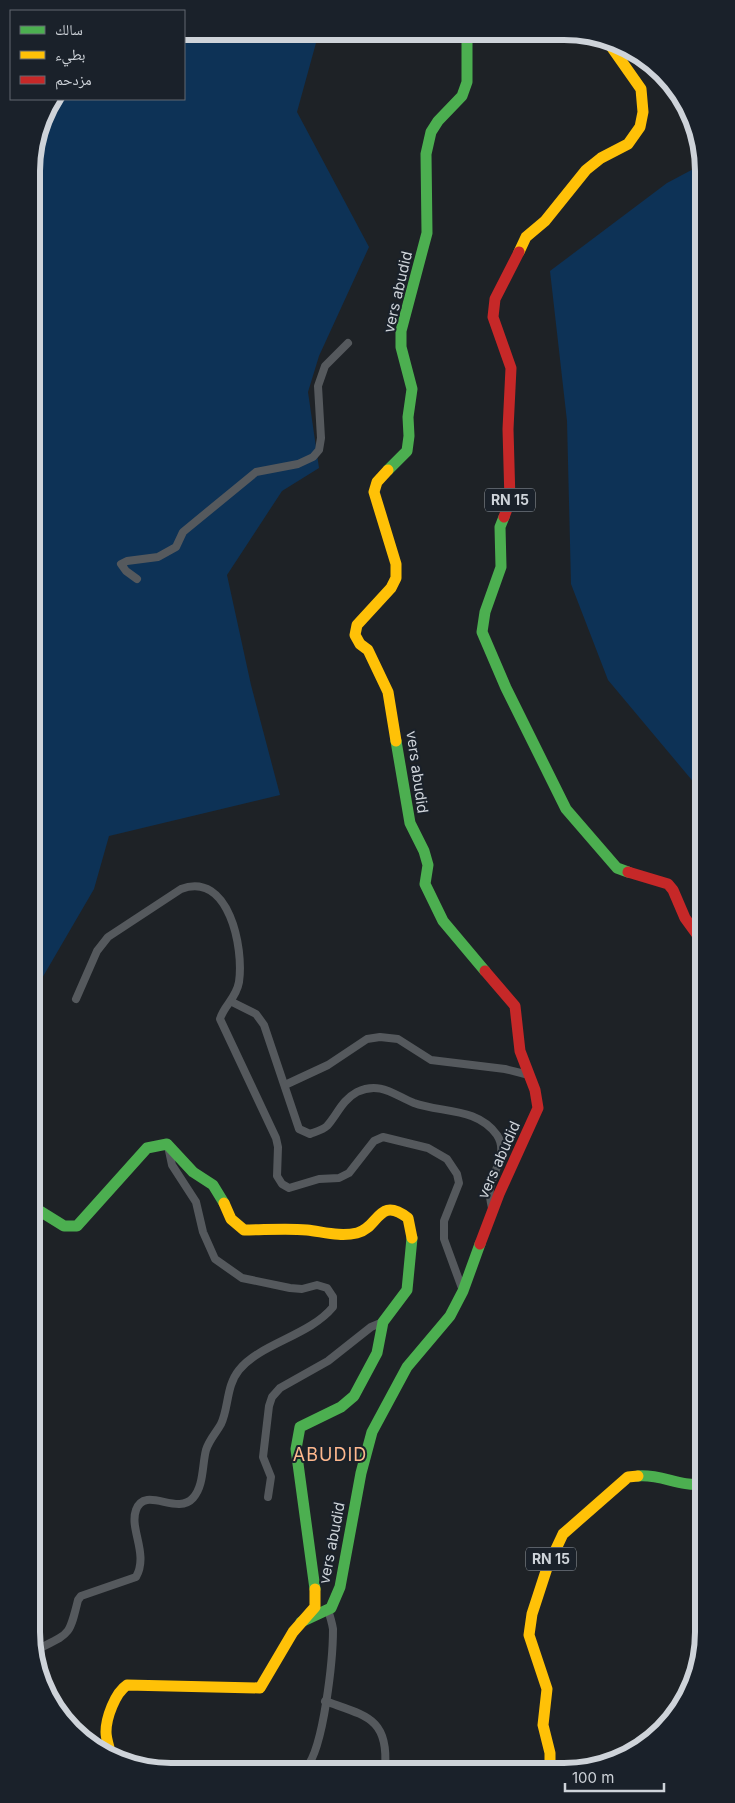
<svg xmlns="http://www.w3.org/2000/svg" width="735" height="1803" viewBox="0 0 735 1803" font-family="Inter,'Noto Naskh Arabic',sans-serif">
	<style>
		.green { fill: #0d3256 }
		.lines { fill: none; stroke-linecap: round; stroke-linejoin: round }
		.street { stroke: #55595d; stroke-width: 8 }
		.fast { stroke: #4caf50; stroke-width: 11 }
		.slow { stroke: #ffc107; stroke-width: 11 }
		.jam { stroke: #c62828; stroke-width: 11 }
		.labels { text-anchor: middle; stroke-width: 4; stroke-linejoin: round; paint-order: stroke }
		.shield { fill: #1a212a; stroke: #989ea4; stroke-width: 1 }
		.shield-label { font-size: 14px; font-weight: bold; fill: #ced3d9 }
		.street-label { font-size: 15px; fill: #ced3d9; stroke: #1a212a }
		.quarter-label { font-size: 18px; letter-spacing: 1px; fill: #feb88d; stroke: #1a212a }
		.rim { fill: none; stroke: #ced3d9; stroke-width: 6 }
	</style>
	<rect width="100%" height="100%" fill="#1e2226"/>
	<!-- green -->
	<g class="green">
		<polygon points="184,31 319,32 297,112 369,247 319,356 308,392 319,468 282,491 227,575 251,685 280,795 109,836 94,889 34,992 32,162 46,109 54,99 184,99"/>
		<polygon points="699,166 701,791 608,680 571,584 567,421 550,271 667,183"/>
	</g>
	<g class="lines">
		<!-- street -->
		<g class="street">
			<polyline points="137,579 126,571 121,564 127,561 158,557 176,547 183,532 256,472 298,464 313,457 319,450 321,438 318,386 325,366 348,343"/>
			<path d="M76,999L97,951L108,937L181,889C229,871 244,948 239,982C236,999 224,1005 220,1019L276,1138L278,1147L277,1176L282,1184L289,1188L319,1179L339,1178L349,1173L374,1141L383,1137L428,1148L447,1159L457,1174L459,1183L444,1221V1239L463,1291"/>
			<path d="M232,1002L256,1014L264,1025L299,1129L310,1134C315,1132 323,1130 327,1126C337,1115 342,1100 357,1092C380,1081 394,1095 414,1103C441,1113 477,1107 497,1135C509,1153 492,1172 490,1189C489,1195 491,1203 492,1208"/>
			<polyline points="285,1085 328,1065 367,1039 380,1037 398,1039 431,1060 505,1069 529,1075"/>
			<polyline points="268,1497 271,1477 263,1457 269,1406 272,1397 280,1388 328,1361 371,1327 383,1322"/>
			<path d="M36,1650C70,1633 69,1637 78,1600L81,1596L136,1577C149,1554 129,1529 136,1510C145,1485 177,1516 193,1498C204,1486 202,1465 206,1450C209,1440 216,1433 221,1424C229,1407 226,1386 239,1370C261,1343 309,1336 333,1307V1297L327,1288L317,1285L302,1289L290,1288L242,1278L215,1259L203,1232L196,1202L172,1165L168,1146"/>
			<path d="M325,1701C366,1716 389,1718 385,1768"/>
			<path d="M306,1768C324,1748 333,1658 333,1629C332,1623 330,1616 328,1610"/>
		</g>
		<!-- fast -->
		<g class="fast">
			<polyline points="388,470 407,451 409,436 408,417 412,389 401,347 401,331 427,233 426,154 431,132 438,121 462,96 467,82 467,33"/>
			<polyline points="504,517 500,527 501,567 485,612 482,632 506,688 566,809 617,868 628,872"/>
			<polyline points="396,741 410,823 424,851 428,865 425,884 443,921 485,971"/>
			<polyline points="35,1208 64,1226 77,1226 147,1148 167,1144 193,1172 213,1185 224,1203"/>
			<path d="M638,1476C662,1474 679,1487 703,1484"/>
			<polyline points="315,1589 296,1449 300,1427 341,1407 354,1396 377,1353 383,1322 407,1290 412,1238"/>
			<polyline points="301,1622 331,1608 340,1587 361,1473 372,1432 407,1367 450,1316 463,1291 480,1244"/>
		</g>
		<!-- slow -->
		<g class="slow">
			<polyline points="519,252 526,237 545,221 586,170 601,158 628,144 640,127 643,112 641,89 608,42"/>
			<polyline points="388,470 377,482 374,492 396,564 396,578 391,588 357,625 355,635 360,644 368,650 388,692 396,741"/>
			<path d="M224,1203L231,1219L244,1230C264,1230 286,1228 307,1230C324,1232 340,1237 357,1233C379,1228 378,1195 408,1218L412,1238"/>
			<path d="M110,1752C109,1746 106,1739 106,1732C106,1718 115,1693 127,1685L260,1688L293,1632L315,1607V1589"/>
			<polyline points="550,1767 550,1753 543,1725 547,1689 529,1635 532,1614 547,1568 563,1534 628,1477 638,1476"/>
		</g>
		<!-- jam -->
		<g class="jam">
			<polyline points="504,517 510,501 508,429 511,368 493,317 495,299 519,252"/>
			<polyline points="628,872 668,884 673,890 685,918 701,940"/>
			<polyline points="480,1244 499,1194 538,1108 535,1090 520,1051 515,1006 485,971"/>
		</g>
	</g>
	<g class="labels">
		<!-- shield labels -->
		<g class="shield">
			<rect x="485" y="488.5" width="50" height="23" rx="4"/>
			<rect x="526" y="1547.5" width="50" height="23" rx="4"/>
		</g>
		<g class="shield-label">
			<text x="510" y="505">RN 15</text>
			<text x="551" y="1564">RN 15</text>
		</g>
		<!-- street labels -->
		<g class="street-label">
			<text transform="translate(398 292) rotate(-77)" y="5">vers abudid</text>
			<text transform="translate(417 772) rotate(82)" y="5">vers abudid</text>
			<text transform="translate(499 1160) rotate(-66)" y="5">vers abudid</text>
			<text transform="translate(332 1543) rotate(-79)" y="5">vers abudid</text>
		</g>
		<!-- quarter labels -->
		<g class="quarter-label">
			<text x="330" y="1461">ABUDID</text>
		</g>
	</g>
	<!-- crop -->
	<path d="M0 0H735V1803H0ZM171 40H564A131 131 0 0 1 695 171V1632A131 131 0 0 1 564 1763H171A131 131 0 0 1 40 1632V171A131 131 0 0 1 171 40Z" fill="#1a212a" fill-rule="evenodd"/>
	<path class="rim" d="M171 40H564A131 131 0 0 1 695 171V1632A131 131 0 0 1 564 1763H171A131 131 0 0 1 40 1632V171A131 131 0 0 1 171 40Z"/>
	<!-- legend -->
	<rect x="10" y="10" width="175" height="90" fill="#1a212a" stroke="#626870"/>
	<rect x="20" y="26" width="25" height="8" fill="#4caf50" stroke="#626870"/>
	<text x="55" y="35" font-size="15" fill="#ced3d9">سالك</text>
	<rect x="20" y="51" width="25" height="8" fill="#ffc107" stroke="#626870"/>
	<text x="55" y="60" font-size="15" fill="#ced3d9">بطيء</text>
	<rect x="20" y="76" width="25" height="8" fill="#c62828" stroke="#626870"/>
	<text x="55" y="85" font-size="15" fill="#ced3d9">مزدحم</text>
	<!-- scale -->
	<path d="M565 1783v8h99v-8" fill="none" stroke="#ced3d9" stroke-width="2.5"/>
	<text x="572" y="1783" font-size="15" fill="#ced3d9" stroke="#1a212a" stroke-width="4" paint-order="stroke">100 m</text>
</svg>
